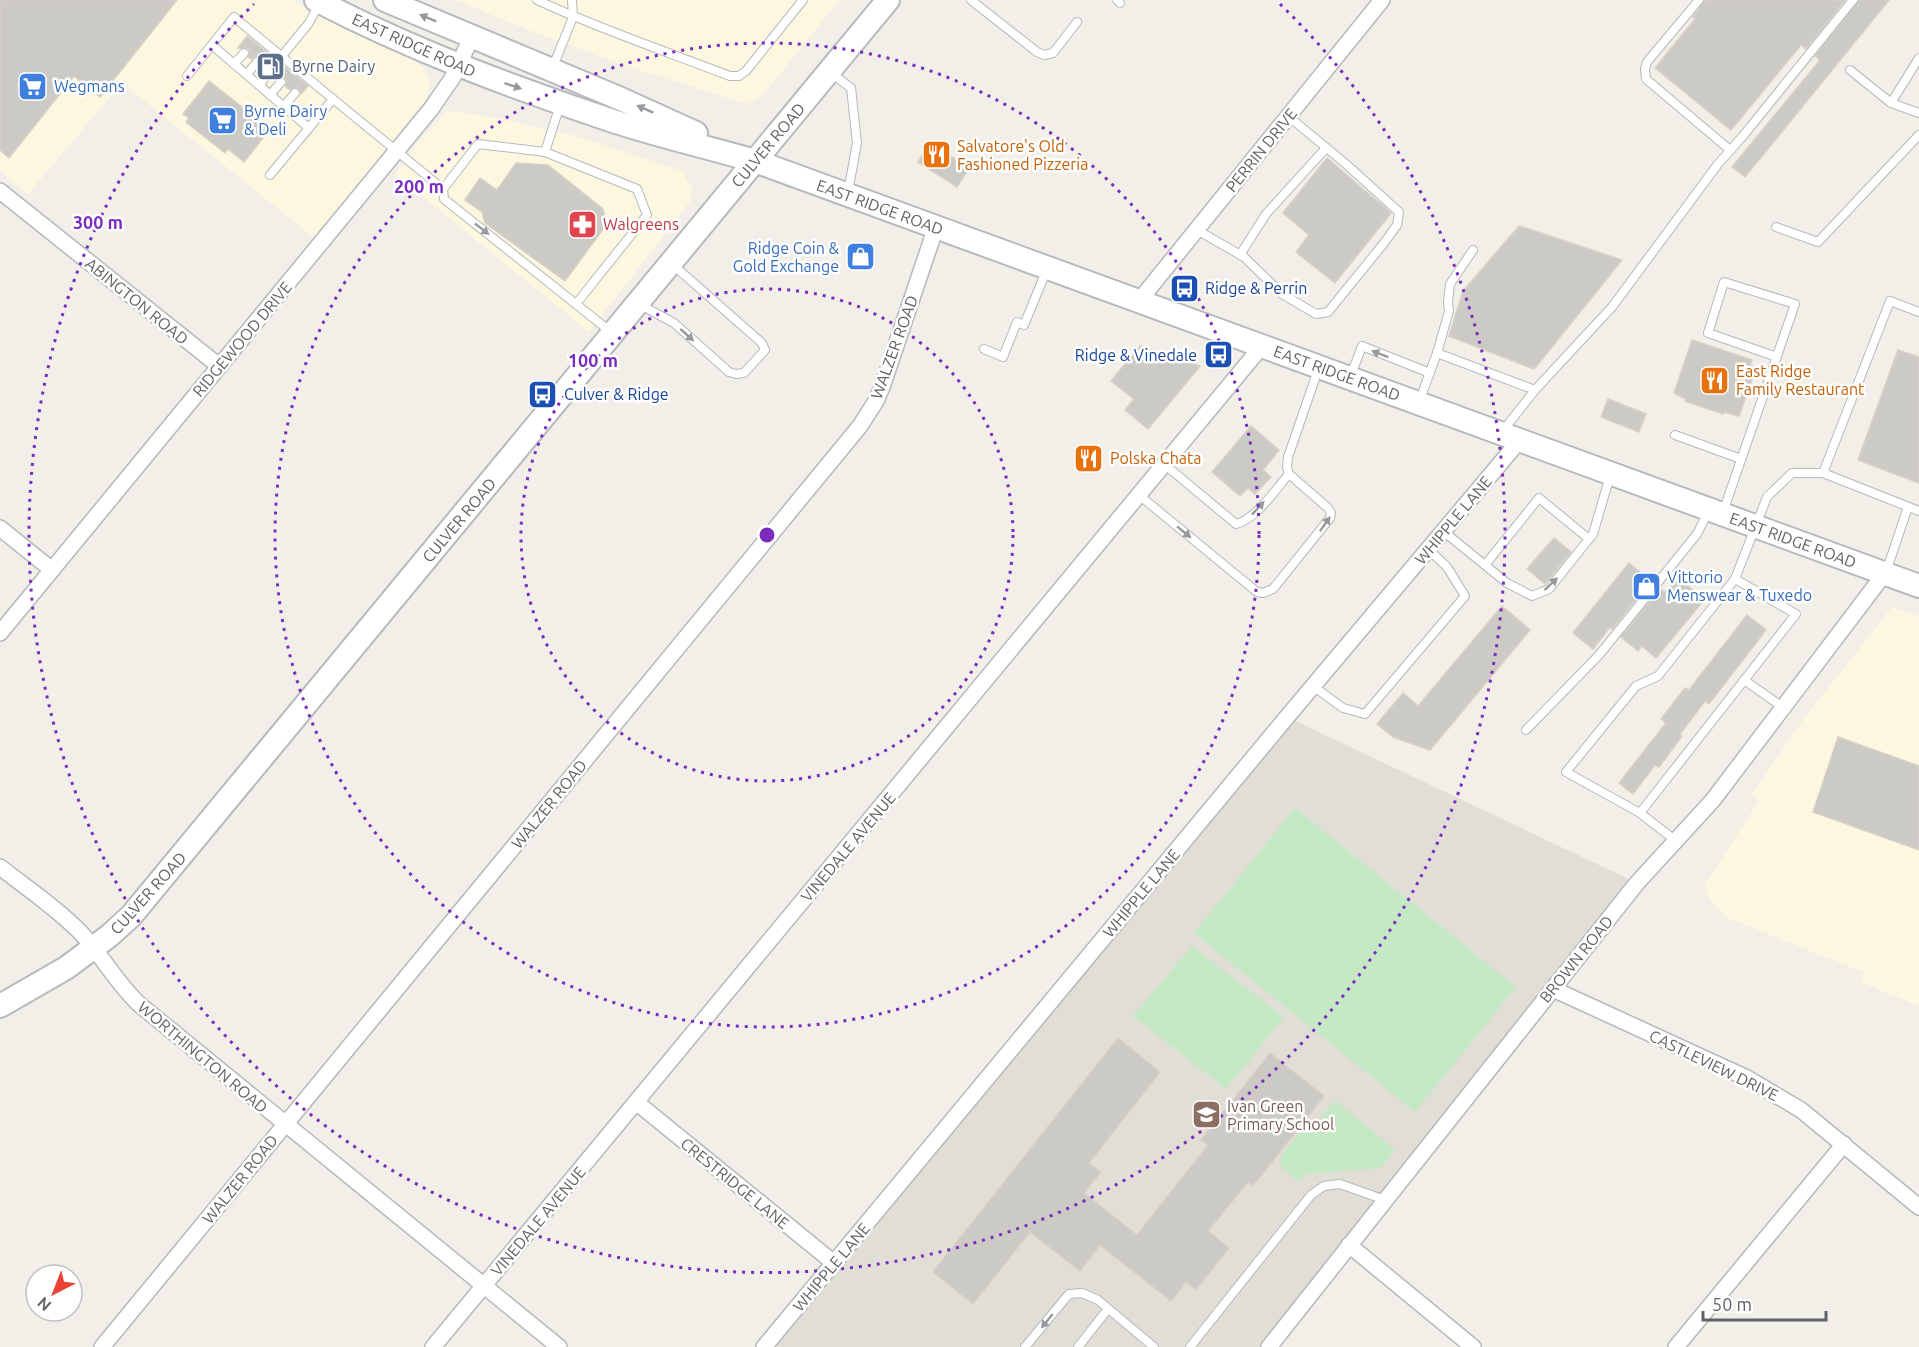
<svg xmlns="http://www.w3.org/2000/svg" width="1919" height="1347" viewBox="0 0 1919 1347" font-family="Ubuntu,sans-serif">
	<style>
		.commercial { fill: #fef7e0 }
		.education { fill: #e1ded6 }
		.green { fill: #c5e8c5 }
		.building { fill: #cccac5; stroke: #d6d1c6; stroke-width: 1.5 }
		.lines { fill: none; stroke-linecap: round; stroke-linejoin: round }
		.lane-casing { stroke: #b5b8bc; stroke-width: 10 }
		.street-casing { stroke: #b5b8bc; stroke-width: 18 }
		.secondary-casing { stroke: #b6babf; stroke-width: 26 }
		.lane { stroke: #fff; stroke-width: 8 }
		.street { stroke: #fff; stroke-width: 15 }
		.secondary { stroke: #fff; stroke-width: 22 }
		.oneway { fill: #979a9d }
		.ring { fill: none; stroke: #7b2cbf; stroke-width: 3; stroke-dasharray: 3 6 }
		.labels { text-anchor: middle; stroke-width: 5; stroke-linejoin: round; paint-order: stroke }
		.street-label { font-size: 16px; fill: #5f6368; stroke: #fff }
		.service-label { font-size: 16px; fill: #4e5e75; stroke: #fff; text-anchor: start }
		.shop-label { font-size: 16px; fill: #366cbe; stroke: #fff; text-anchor: start }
		.food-label { font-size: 16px; fill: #c56008; stroke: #fff; text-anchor: start }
		.health-label { font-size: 16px; fill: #be3a42; stroke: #fff; text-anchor: start }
		.transit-label { font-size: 16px; fill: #164399; stroke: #fff; text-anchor: start }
		.education-label { font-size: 16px; fill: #785e54; stroke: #fff; text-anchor: start }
		.centre { fill: #7b2cbf; stroke: #fff; stroke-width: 3 }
		.ring-label { font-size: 18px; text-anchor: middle; font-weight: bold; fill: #7b2cbf; stroke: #fff; stroke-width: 5; stroke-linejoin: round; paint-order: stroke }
	</style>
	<rect width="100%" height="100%" fill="#f1efe8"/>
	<!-- commercial -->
	<g class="commercial">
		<polygon points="0,0 291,0 412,59 424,68 429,79 429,90 426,99 316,239 122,83 28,194 0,171"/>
		<polygon points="456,0 840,0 761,97 746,104 621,64 531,31"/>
		<polygon points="447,111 487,116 580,137 682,171 692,189 691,200 589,332 395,174 418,143"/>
		<polygon points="1892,607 1919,616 1919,1006 1861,982 1863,972 1726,917 1710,900 1705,885 1759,801 1752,794 1803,720"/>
	</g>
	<!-- education -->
	<polygon class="education" points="1287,717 1637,883 1272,1347 763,1347"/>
	<!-- green -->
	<g class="green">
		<polygon points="1295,808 1516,987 1415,1112 1194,933"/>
		<polygon points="1192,946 1284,1017 1226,1089 1133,1016"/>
		<polygon points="1335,1100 1395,1150 1380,1168 1306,1174 1298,1181 1281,1167 1280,1158 1301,1130 1311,1130"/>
	</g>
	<!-- building -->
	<g class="building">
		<polygon points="0,0 177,0 100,97 74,76 9,158 0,150"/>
		<polygon points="1705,0 1845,0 1806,49 1801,45 1731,130 1655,68 1695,19 1693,17"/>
		<polygon points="1859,0 1889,0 1745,177 1732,167 1820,60 1815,56"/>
		<polygon points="247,36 308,86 301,94 298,88 294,87 290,90 285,86 287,82 284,77 280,76 276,79 273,77 276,72 273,67 269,66 264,70 261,67 263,62 260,57 255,56 251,59 248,57 250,52 248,48 238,48"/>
		<polygon points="209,81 270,129 244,162 228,149 225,153 186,122 189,118 183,114"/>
		<polygon points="930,143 969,168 957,187 918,162"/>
		<polygon points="1327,158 1391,213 1335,283 1296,252 1309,235 1283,213"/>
		<polygon points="516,163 548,165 603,209 606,225 565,281 485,223 482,212 465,200 480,178 497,190"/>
		<polygon points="1519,226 1622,260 1534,369 1449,336 1463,291"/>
		<polygon points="1692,340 1752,360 1750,365 1756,368 1739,416 1723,412 1723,414 1685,401 1686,399 1674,393"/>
		<polygon points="1140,346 1200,366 1148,429 1125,410 1134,399 1111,381"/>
		<polygon points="1898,350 1919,357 1919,483 1858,460"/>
		<polygon points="1608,399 1646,414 1639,432 1601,417"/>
		<polygon points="1251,426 1279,450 1263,470 1271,477 1255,494 1248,488 1240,496 1212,472"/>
		<polygon points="1554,538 1571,552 1545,584 1527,569"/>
		<polygon points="1629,563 1651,581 1612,629 1610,627 1593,649 1573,633"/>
		<polygon points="1678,577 1704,600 1656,658 1642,646 1638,651 1621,637 1660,589 1665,592"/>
		<polygon points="1502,606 1530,630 1430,750 1393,737 1377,724 1403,693 1418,706"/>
		<polygon points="1747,615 1766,630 1709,704 1705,701 1680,734 1682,736 1659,767 1655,765 1633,794 1619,783 1666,723 1661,719 1685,688 1689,690"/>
		<polygon points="1838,737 1919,766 1919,850 1813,812"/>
		<polygon points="1118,1038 1160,1072 1089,1163 1101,1172 1084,1193 1137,1235 1208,1145 1201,1140 1270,1053 1324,1096 1253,1186 1248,1182 1208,1231 1229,1248 1196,1290 1186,1282 1171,1301 1100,1245 1080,1271 1030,1232 973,1304 933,1272"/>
	</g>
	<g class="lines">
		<defs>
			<g id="lane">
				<path d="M537,0C599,29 665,51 730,76H739L746,71L803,0"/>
				<polyline points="971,0 1037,52 1044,55 1053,53 1077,22"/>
				<polyline points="1117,0 1120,3"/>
				<polyline points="1699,0 1647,62 1645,69 1646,79 1730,150"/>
				<polyline points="212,45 309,128"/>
				<polyline points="281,57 309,23 319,4"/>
				<polyline points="234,64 244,53"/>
				<polyline points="552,69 573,17 572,0"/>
				<polyline points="1850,70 1891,103 1919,113"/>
				<polyline points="830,72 851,88 857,143 848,192"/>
				<polyline points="247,74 257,62"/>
				<polyline points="187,76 234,17 333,99"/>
				<polyline points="259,85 270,72"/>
				<polyline points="270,95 281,82"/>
				<polyline points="1891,103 1919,58"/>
				<polyline points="284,106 295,93"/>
				<polyline points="545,152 560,105"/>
				<polyline points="270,175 333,99 443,189"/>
				<polyline points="1776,227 1818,242 1919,135"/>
				<polyline points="1197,230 1244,257 1282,294 1316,314 1328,312 1384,243 1397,225 1399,212 1346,164 1288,116"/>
				<polyline points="1240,255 1266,214 1326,148"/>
				<polyline points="576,304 647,215 637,189 545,152 478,144 443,189 444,199 611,332"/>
				<polyline points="639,304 674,323 729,372 736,374 744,373 765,350 762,343 672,264"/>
				<polyline points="1919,312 1890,301 1823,473 1919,511"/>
				<polyline points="984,349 1003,357 1017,322 1024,325 1047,269"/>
				<polyline points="1437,353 1449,311 1448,302 1450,284 1473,250"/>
				<polyline points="1351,375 1362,346 1430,373"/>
				<polyline points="1419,402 1437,353 1535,390"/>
				<polyline points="1502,432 1535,390 1612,307 1718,164 1743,136 1853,0"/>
				<polyline points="1675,435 1741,459"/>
				<path d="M1164,464L1236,524C1256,519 1276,489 1289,474"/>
				<polyline points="1139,495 1257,592 1263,593 1273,589 1330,518 1331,513 1328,508 1289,474 1287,467 1288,457 1318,370"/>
				<polyline points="1723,512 1795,304 1724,282 1708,333 1777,357"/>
				<polyline points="1443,531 1507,583 1532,596 1549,589 1593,534 1610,476"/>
				<polyline points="1485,565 1539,498 1589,539"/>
				<polyline points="1886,572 1908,507"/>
				<polyline points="1744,680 1784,708"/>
				<polyline points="1313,686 1343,708 1365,714 1465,596 1447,567 1428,549"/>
				<polyline points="1526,730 1599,655 1697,534 1709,510"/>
				<polyline points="1640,813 1796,614 1735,579"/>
				<polyline points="1676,841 1640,813 1566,772 1636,686 1658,676 1735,579 1767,497 1792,473 1823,473"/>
				<polyline points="1025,1347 1069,1294 1082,1293 1098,1300 1154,1347"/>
				<polyline points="1078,1347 1108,1309"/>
				<polyline points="1190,1347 1311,1195 1324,1186 1340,1184 1385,1200"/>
			</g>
			<g id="street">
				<polyline points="0,191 219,366"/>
				<polyline points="1139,301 1382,0"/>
				<polyline points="0,528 52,570"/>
				<polyline points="0,633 431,109 453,77 472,36"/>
				<path d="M0,867C28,889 58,909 82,934C103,957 117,984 140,1005L559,1347"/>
				<polyline points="1553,989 1747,1078 1801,1110 1919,1207"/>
				<polyline points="636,1102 834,1263"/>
				<polyline points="1349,1245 1473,1347"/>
				<polyline points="102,1347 860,426 876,401 882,387 936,227"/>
				<polyline points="433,1347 1262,346"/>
				<polyline points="764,1347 1287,717 1520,440"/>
				<polyline points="1269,1347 1637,883 1713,800 1885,573"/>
				<polyline points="1676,1347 1844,1144"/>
			</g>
			<g id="secondary">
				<path d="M316,0C410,49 509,86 610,120C658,136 707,147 755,161L1919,586"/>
				<polyline points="385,0 621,99 696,133"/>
				<polyline points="0,1006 66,968 109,936 131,916 888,0"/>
			</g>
		</defs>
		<!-- lane casing -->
		<use href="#lane" class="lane-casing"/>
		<!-- street casing -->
		<use href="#street" class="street-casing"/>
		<!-- secondary casing -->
		<use href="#secondary" class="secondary-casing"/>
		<!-- lane -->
		<use href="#lane" class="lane"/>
		<!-- street -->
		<use href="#street" class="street"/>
		<!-- secondary -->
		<use href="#secondary" class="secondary"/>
	</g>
	<!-- one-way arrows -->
	<defs><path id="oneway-solid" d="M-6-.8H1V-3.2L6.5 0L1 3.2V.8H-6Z" transform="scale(1.5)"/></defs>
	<g class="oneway">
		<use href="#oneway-solid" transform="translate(428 18) rotate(-158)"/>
		<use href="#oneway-solid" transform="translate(513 86) rotate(18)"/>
		<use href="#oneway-solid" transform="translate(645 109) rotate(-156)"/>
		<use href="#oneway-solid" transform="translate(482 229) rotate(38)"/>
		<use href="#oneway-solid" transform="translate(687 335) rotate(42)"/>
		<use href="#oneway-solid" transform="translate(1380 354) rotate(-159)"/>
		<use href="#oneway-solid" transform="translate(1258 508) rotate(-47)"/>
		<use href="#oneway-solid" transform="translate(1325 524) rotate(-55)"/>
		<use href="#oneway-solid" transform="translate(1184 532) rotate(39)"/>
		<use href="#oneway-solid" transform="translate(1551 584) rotate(-43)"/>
		<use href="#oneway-solid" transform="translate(1047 1321) rotate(129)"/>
	</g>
	<!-- distance rings -->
	<g class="ring">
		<circle cx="767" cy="535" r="246"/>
		<circle cx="767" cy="535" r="492"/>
		<path d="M1280 4A738 738 0 1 1 254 4"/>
	</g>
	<!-- icons -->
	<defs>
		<symbol id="fuel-square" viewBox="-11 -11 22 22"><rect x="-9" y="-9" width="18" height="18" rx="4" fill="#5c6f8a" stroke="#fff"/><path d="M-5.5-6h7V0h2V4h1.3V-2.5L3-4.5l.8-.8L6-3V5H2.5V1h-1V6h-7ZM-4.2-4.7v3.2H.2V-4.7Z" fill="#fff"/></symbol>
		<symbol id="supermarket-square" viewBox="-11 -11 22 22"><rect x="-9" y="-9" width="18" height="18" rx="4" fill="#3f7fe0" stroke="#fff"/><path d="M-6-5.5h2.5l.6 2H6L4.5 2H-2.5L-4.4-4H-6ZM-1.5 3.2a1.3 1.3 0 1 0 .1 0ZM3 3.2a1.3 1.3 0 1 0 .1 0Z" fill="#fff"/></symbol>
		<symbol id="restaurant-square" viewBox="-11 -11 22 22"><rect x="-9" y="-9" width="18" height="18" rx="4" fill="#e8710a" stroke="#fff"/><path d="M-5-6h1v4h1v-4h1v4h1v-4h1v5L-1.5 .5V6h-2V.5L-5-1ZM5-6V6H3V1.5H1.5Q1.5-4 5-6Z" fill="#fff"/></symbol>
		<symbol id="pharmacy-square" viewBox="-11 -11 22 22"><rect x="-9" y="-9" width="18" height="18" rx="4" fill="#e0444e" stroke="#fff"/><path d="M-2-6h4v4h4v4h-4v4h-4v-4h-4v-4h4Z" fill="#fff"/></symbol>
		<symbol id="shop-square" viewBox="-11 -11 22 22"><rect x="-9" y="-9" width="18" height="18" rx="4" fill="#3f7fe0" stroke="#fff"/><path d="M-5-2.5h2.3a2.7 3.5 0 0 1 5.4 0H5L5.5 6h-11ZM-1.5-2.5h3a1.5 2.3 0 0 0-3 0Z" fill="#fff"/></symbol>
		<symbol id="bus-square" viewBox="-11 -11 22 22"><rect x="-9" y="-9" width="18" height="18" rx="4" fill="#1a4fb4" stroke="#fff"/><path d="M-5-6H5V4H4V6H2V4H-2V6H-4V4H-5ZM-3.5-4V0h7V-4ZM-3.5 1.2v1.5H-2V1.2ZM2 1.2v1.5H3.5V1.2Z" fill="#fff"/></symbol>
		<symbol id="school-square" viewBox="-11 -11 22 22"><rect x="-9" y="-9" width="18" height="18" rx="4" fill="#8d6e63" stroke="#fff"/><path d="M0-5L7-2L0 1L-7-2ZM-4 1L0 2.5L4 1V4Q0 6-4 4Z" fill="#fff"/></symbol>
	</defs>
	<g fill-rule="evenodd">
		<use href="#fuel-square" x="254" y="50" width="33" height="33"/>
		<use href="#supermarket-square" x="16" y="70" width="33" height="33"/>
		<use href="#supermarket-square" x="206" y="104" width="33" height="33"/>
		<use href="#restaurant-square" x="920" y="138" width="33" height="33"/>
		<use href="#pharmacy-square" x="566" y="208" width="33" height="33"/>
		<use href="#shop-square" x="844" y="240" width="33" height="33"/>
		<use href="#bus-square" x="1168" y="272" width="33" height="33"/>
		<use href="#bus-square" x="1202" y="338" width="33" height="33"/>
		<use href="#restaurant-square" x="1698" y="364" width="33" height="33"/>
		<use href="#bus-square" x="526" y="378" width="33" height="33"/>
		<use href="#restaurant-square" x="1072" y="442" width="33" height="33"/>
		<use href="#shop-square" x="1630" y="570" width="33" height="33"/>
		<use href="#school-square" x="1190" y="1098" width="33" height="33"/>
	</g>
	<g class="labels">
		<!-- street labels -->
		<g class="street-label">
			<text transform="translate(414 45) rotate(24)" y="6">EAST RIDGE ROAD</text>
			<text transform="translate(768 145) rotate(-50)" y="6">CULVER ROAD</text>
			<text transform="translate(1261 150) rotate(-51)" y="6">PERRIN DRIVE</text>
			<text transform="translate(880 207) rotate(20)" y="6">EAST RIDGE ROAD</text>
			<text transform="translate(137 301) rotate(39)" y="6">ABINGTON ROAD</text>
			<text transform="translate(242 339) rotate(-50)" y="6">RIDGEWOOD DRIVE</text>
			<text transform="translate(894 347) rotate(-70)" y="6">WALZER ROAD</text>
			<text transform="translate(1337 373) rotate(20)" y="6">EAST RIDGE ROAD</text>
			<text transform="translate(459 520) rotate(-50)" y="6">CULVER ROAD</text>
			<text transform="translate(1453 520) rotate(-50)" y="6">WHIPPLE LANE</text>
			<text transform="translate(1793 540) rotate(20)" y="6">EAST RIDGE ROAD</text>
			<text transform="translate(549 804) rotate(-51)" y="6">WALZER ROAD</text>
			<text transform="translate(848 847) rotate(-50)" y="6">VINEDALE AVENUE</text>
			<text transform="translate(148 893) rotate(-48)" y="6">CULVER ROAD</text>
			<text transform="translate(1141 893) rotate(-50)" y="6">WHIPPLE LANE</text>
			<text transform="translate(1576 959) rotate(-51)" y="6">BROWN ROAD</text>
			<text transform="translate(203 1057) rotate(40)" y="6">WORTHINGTON ROAD</text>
			<text transform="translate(1714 1065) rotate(26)" y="6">CASTLEVIEW DRIVE</text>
			<text transform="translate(240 1179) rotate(-51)" y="6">WALZER ROAD</text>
			<text transform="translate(735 1183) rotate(39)" y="6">CRESTRIDGE LANE</text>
			<text transform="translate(538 1221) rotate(-50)" y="6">VINEDALE AVENUE</text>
			<text transform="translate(831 1267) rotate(-50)" y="6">WHIPPLE LANE</text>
		</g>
		<!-- service labels -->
		<g class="service-label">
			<text x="292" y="72">Byrne Dairy</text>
		</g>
		<!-- shop labels -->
		<g class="shop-label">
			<text x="54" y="92">Wegmans</text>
			<text x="244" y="117">Byrne Dairy<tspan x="244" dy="18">&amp; Deli</tspan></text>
			<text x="839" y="254" text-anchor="end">Ridge Coin &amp;<tspan x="839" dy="18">Gold Exchange</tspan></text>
			<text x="1667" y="583">Vittorio<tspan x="1667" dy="18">Menswear &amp; Tuxedo</tspan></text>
		</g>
		<!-- food labels -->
		<g class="food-label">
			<text x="957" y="152">Salvatore's Old<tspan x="957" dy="18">Fashioned Pizzeria</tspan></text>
			<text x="1736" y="377">East Ridge<tspan x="1736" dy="18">Family Restaurant</tspan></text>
			<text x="1110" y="464">Polska Chata</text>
		</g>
		<!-- health labels -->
		<g class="health-label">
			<text x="603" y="230">Walgreens</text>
		</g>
		<!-- transit labels -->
		<g class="transit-label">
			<text x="1205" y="294">Ridge &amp; Perrin</text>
			<text x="1197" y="361" text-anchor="end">Ridge &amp; Vinedale</text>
			<text x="564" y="400">Culver &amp; Ridge</text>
		</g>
		<!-- education labels -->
		<g class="education-label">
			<text x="1227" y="1112">Ivan Green<tspan x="1227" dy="18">Primary School</tspan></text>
		</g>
	</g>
	<circle cx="767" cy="535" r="9" class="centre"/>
	<g class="ring-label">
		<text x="419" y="193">200 m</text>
		<text x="98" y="229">300 m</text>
		<text x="593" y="367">100 m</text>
	</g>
	<!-- north arrow -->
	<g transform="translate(54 1293) rotate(222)"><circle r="28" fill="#ffffff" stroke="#bfc1c3" stroke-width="1.5"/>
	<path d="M0-4.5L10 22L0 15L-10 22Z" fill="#ea4335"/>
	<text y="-9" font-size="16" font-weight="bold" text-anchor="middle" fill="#5f6368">N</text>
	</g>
	<!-- scale -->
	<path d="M1703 1311v9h123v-9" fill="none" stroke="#5f6368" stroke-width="3"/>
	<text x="1712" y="1311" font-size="18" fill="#5f6368" stroke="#ffffff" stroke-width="4.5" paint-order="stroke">50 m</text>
</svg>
